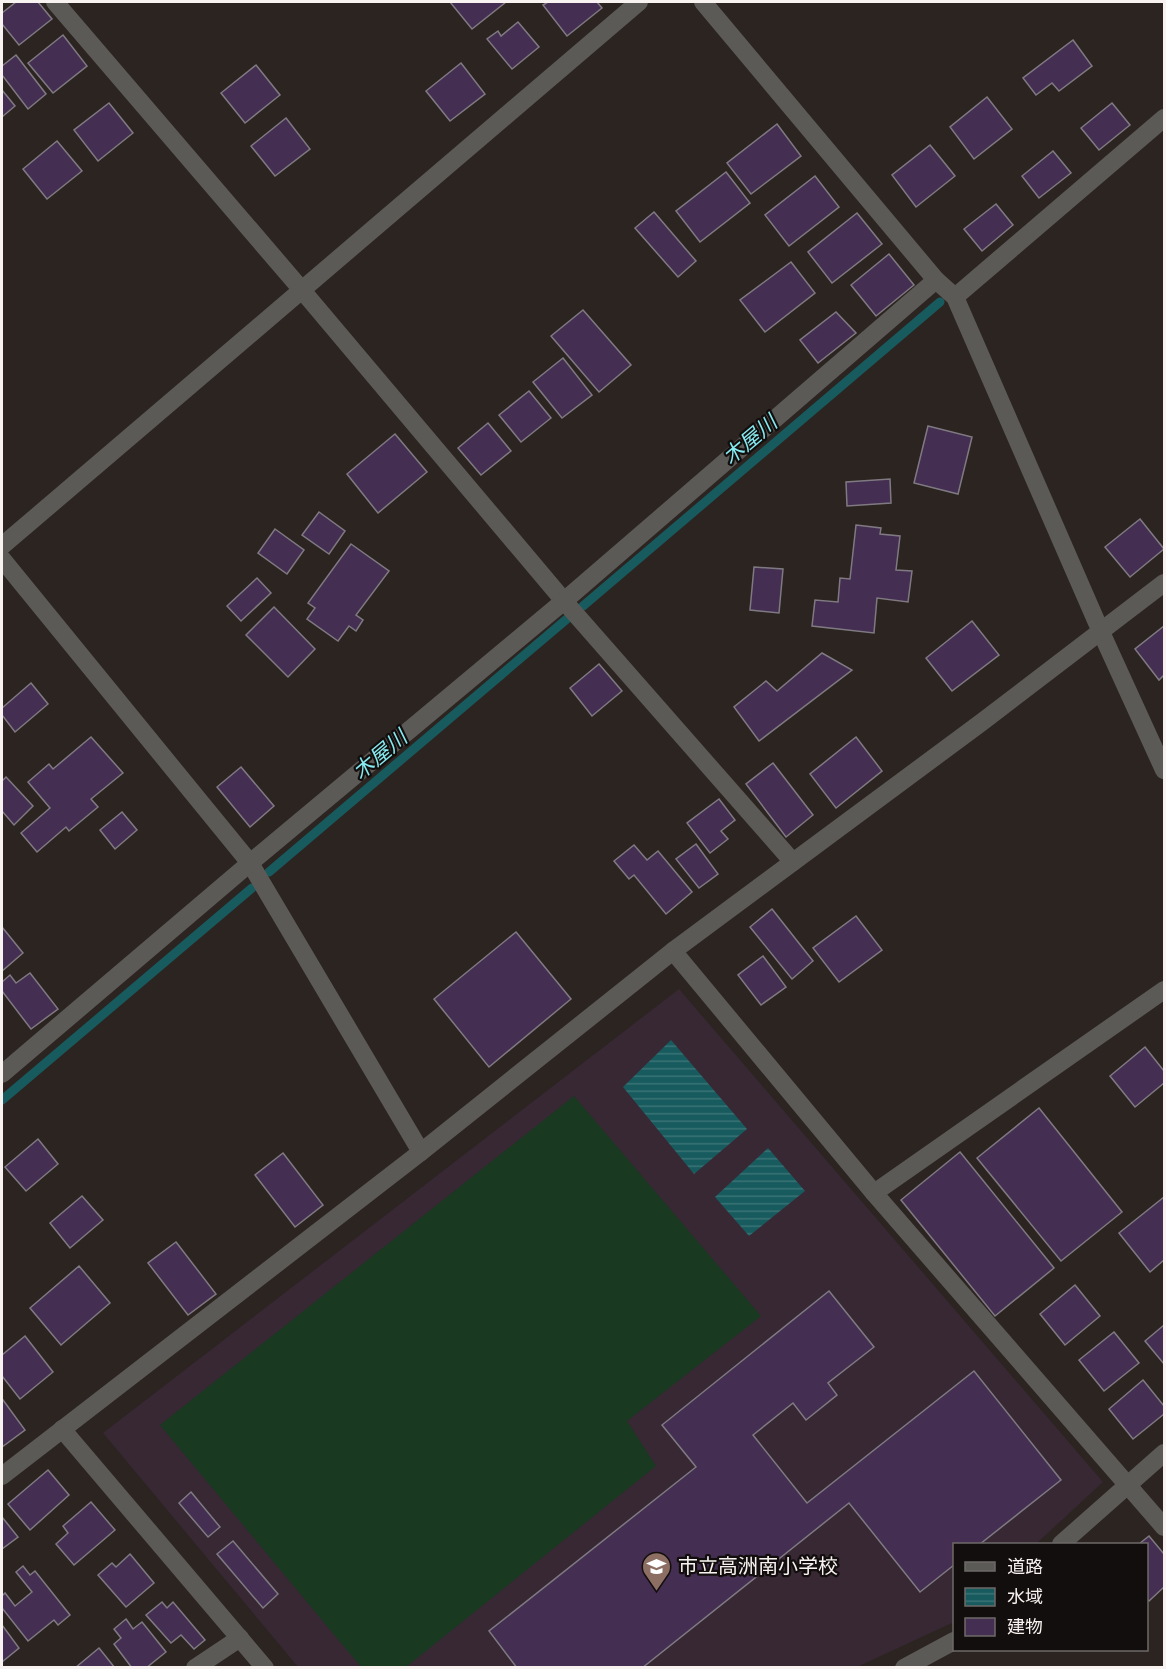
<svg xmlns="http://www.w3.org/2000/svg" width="1166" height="1669" viewBox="0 0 1166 1669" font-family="'Roboto Serif','Noto Sans JP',serif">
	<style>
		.education { fill: #372834 }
		.garden { fill: #193921 }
		.water { fill: url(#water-rules) }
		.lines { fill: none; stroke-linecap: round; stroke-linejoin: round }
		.stream { stroke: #185b5f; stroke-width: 9 }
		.building { fill: #442e51; stroke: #7f7a82; stroke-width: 1.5 }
		.minor { stroke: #5c5a57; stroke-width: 18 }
		.labels { text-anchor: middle; stroke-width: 4.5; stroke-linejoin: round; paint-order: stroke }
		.poi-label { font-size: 20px; fill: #f8f3f1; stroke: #120e0d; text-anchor: start }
		.water-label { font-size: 21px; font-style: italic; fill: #86eaf1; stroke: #120e0d }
	</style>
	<defs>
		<pattern id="water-rules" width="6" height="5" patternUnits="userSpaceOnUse" patternTransform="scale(1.5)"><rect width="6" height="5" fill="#185b5f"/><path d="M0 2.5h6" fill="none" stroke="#3a7376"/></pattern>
	</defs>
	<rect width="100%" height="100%" fill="#2c2420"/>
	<!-- education -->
	<polygon class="education" points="679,989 1103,1482 1036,1544 954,1544 954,1622 857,1667 298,1667 103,1433"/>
	<!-- garden -->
	<polygon class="garden" points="574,1096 761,1316 627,1421 656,1466 406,1667 361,1667 160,1425"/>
	<!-- water -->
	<g class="water">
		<polygon points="671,1040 747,1129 694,1174 623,1087"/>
		<polygon points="768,1148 805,1191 749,1236 715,1197"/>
	</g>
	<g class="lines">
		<!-- stream -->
		<g class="stream">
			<polyline points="583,606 940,302"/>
			<polyline points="269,872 568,618"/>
			<polyline points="2,1100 252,888"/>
		</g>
	</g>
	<!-- building -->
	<g class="building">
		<polygon points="16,2 38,2 52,19 19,45 2,24 2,13"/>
		<polygon points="450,2 506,2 472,29"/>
		<polygon points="548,2 597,2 602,8 567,36 543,5"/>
		<polygon points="518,22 539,47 512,69 487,39 498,31 501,36"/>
		<polygon points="63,35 87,66 53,93 28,63"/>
		<polygon points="1073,40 1092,66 1059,91 1052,83 1036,95 1023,78"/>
		<polygon points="16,55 46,94 28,109 2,75 2,66"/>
		<polygon points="461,63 485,94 450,121 426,91"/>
		<polygon points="256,65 280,95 245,123 221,93"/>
		<polygon points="2,90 15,106 2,117"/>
		<polygon points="987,97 1012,129 974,159 950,127"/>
		<polygon points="109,103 133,133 98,161 74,130"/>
		<polygon points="1112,103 1130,125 1099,150 1081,128"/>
		<polygon points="286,118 310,149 275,176 251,146"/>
		<polygon points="777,124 801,156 751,194 727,163"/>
		<polygon points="57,141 82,171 47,199 23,169"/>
		<polygon points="930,145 955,176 916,207 892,175"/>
		<polygon points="1053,151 1071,173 1039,198 1022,176"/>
		<polygon points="726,172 750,203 700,242 676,211"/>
		<polygon points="815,176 839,207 789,246 765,215"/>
		<polygon points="996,204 1013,225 982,251 964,229"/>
		<polygon points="654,212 696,261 678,277 635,228"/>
		<polygon points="857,213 882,244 832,283 808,252"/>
		<polygon points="889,254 914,285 876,316 851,285"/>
		<polygon points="791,262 815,293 765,332 740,300"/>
		<polygon points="583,310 631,365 599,392 551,336"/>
		<polygon points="836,312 856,333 818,363 800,340"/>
		<polygon points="563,358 592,395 562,418 533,382"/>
		<polygon points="529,391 551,418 521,442 499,415"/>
		<polygon points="488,423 511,451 481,475 458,448"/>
		<polygon points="928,426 972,437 958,494 914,483"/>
		<polygon points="395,434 427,472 378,513 347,474"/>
		<polygon points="890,479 891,503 847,506 846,482"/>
		<polygon points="319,512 345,531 329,554 302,535"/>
		<polygon points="1140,519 1164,549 1130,577 1105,547"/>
		<polygon points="856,525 881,528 880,534 900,536 896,570 912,571 908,602 877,598 874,633 812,626 815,600 838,602 840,578 850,579"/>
		<polygon points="275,529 304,550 287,574 258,553"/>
		<polygon points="351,544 389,571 356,615 363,620 356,631 349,626 338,641 307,619 315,608 308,603"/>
		<polygon points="754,567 783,569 779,613 750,610"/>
		<polygon points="257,578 271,593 241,621 227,606"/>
		<polygon points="274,607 315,649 288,677 246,635"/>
		<polygon points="972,621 999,655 952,691 926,658"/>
		<polygon points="1164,626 1164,675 1159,680 1135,649"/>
		<polygon points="822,653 852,670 759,741 734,707 766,681 777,691"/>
		<polygon points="599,664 622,691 592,716 570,688"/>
		<polygon points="31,683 48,704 15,732 2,715 2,708"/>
		<polygon points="91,737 123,773 91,799 98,807 69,831 66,827 37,852 21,833 50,808 28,782 49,764 53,769"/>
		<polygon points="856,737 882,771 836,808 810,774"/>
		<polygon points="773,763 813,815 786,837 746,784"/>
		<polygon points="241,767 274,806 250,827 217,787"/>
		<polygon points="6,777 33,806 14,825 2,811 2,781"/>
		<polygon points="719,799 735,820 721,831 728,839 710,853 687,823"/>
		<polygon points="122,812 137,830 115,849 100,830"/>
		<polygon points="696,844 718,874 699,888 676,859"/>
		<polygon points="634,845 647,860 658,851 692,892 666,914 634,875 629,879 614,861"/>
		<polygon points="772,909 813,961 792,979 750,927"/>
		<polygon points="856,916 882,950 839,982 813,948"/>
		<polygon points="2,927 23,953 2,971"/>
		<polygon points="516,932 571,999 489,1067 434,999"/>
		<polygon points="763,956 786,987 761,1005 738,975"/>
		<polygon points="30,973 58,1009 31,1029 2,991 2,982 10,975 16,983"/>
		<polygon points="1145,1047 1164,1071 1164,1083 1135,1107 1110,1076"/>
		<polygon points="1039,1108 1122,1212 1061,1261 977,1158"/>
		<polygon points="38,1139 58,1164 26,1191 5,1167"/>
		<polygon points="960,1152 1054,1268 995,1316 901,1200"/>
		<polygon points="283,1153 323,1205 295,1227 255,1175"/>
		<polygon points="82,1196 103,1220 70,1248 50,1223"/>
		<polygon points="1164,1197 1164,1260 1150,1272 1119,1233"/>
		<polygon points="176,1242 216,1294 188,1315 148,1263"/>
		<polygon points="79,1266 110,1303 61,1345 30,1308"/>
		<polygon points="1075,1285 1100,1316 1065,1345 1040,1314"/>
		<polygon points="829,1291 874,1347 828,1383 837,1395 806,1420 793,1403 753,1435 807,1503 974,1371 1061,1480 980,1544 954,1544 954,1565 920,1592 849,1503 642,1668 517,1668 489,1631 696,1467 662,1425"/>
		<polygon points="1164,1325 1164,1364 1145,1341"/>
		<polygon points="1114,1332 1139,1363 1104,1391 1079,1360"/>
		<polygon points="25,1336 53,1372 20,1399 2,1376 2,1355"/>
		<polygon points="1143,1380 1164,1406 1164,1414 1133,1439 1109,1409"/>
		<polygon points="3,1400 25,1430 2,1447 2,1401"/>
		<polygon points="48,1470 69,1495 30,1530 8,1504"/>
		<polygon points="191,1492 220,1527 208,1537 179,1503"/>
		<polygon points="91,1502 115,1530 74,1565 56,1544 68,1533 63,1526"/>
		<polygon points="2,1517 18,1537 2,1549"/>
		<polygon points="1149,1536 1164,1554 1164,1587 1149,1601 1146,1598 1146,1544 1139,1544"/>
		<polygon points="233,1541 278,1594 263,1608 217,1554"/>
		<polygon points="130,1554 154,1583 126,1607 98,1575 112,1563 116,1567"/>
		<polygon points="23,1566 30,1575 35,1571 70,1615 58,1625 54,1620 28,1641 2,1608 2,1596 5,1593 15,1606 32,1592 16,1572"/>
		<polygon points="162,1602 167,1608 173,1602 205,1640 194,1649 181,1635 171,1643 146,1615"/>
		<polygon points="126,1619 133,1629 142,1622 166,1652 146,1668 132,1668 114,1644 121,1638 114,1629"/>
		<polygon points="2,1625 19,1648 2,1662"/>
		<polygon points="99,1648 115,1668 75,1668"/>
	</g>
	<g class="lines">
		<!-- minor -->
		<g class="minor">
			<polyline points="55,2 301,289 564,601 793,862"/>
			<polyline points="703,2 936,280 955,297 1101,632 1164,770"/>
			<polyline points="955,297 1164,118"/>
			<polyline points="2,546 639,2"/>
			<polyline points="2,559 250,863 421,1152"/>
			<polyline points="673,951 874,1193 1164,1527"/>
			<polyline points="2,1074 250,863 564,601 936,280"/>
			<polyline points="874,1193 1164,990"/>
			<polyline points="62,1429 265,1668"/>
			<polyline points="2,1476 421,1152 673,951 982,722 1164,583"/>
			<polyline points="1061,1544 1164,1453"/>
			<polyline points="195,1668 240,1638"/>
			<polyline points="904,1668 954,1641"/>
		</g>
	</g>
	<!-- icons -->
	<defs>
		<symbol id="school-pin" viewBox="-11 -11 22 30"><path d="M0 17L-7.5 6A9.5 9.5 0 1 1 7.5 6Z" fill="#8d6e63" stroke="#120e0d"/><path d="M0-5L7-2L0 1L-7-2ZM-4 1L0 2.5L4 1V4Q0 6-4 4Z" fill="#fff"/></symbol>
	</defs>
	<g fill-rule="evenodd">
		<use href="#school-pin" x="640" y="1550" width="33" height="45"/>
	</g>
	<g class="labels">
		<!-- poi labels -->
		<g class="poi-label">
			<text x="678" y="1573">市立高洲南小学校</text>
		</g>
		<!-- water labels -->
		<g class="water-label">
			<text transform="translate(750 440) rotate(-40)" y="7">木屋川</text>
			<text transform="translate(380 755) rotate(-40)" y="7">木屋川</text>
		</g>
	</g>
	<!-- border -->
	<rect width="1166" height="1669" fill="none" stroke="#f8f3f1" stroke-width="6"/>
	<!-- legend -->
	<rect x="953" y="1543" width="195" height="108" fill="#120e0d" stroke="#6e6a68" stroke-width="1.5"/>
	<rect x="965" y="1562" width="30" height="9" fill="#5c5a57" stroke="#6e6a68" stroke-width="1.5"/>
	<text x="1007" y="1573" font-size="18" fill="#f8f3f1">道路</text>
	<rect x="965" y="1588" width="30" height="18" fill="url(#water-rules)" stroke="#6e6a68" stroke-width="1.5"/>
	<text x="1007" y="1603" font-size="18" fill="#f8f3f1">水域</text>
	<rect x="965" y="1618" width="30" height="18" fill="#442e51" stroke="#6e6a68" stroke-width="1.5"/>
	<text x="1007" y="1633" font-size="18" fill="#f8f3f1">建物</text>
</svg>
